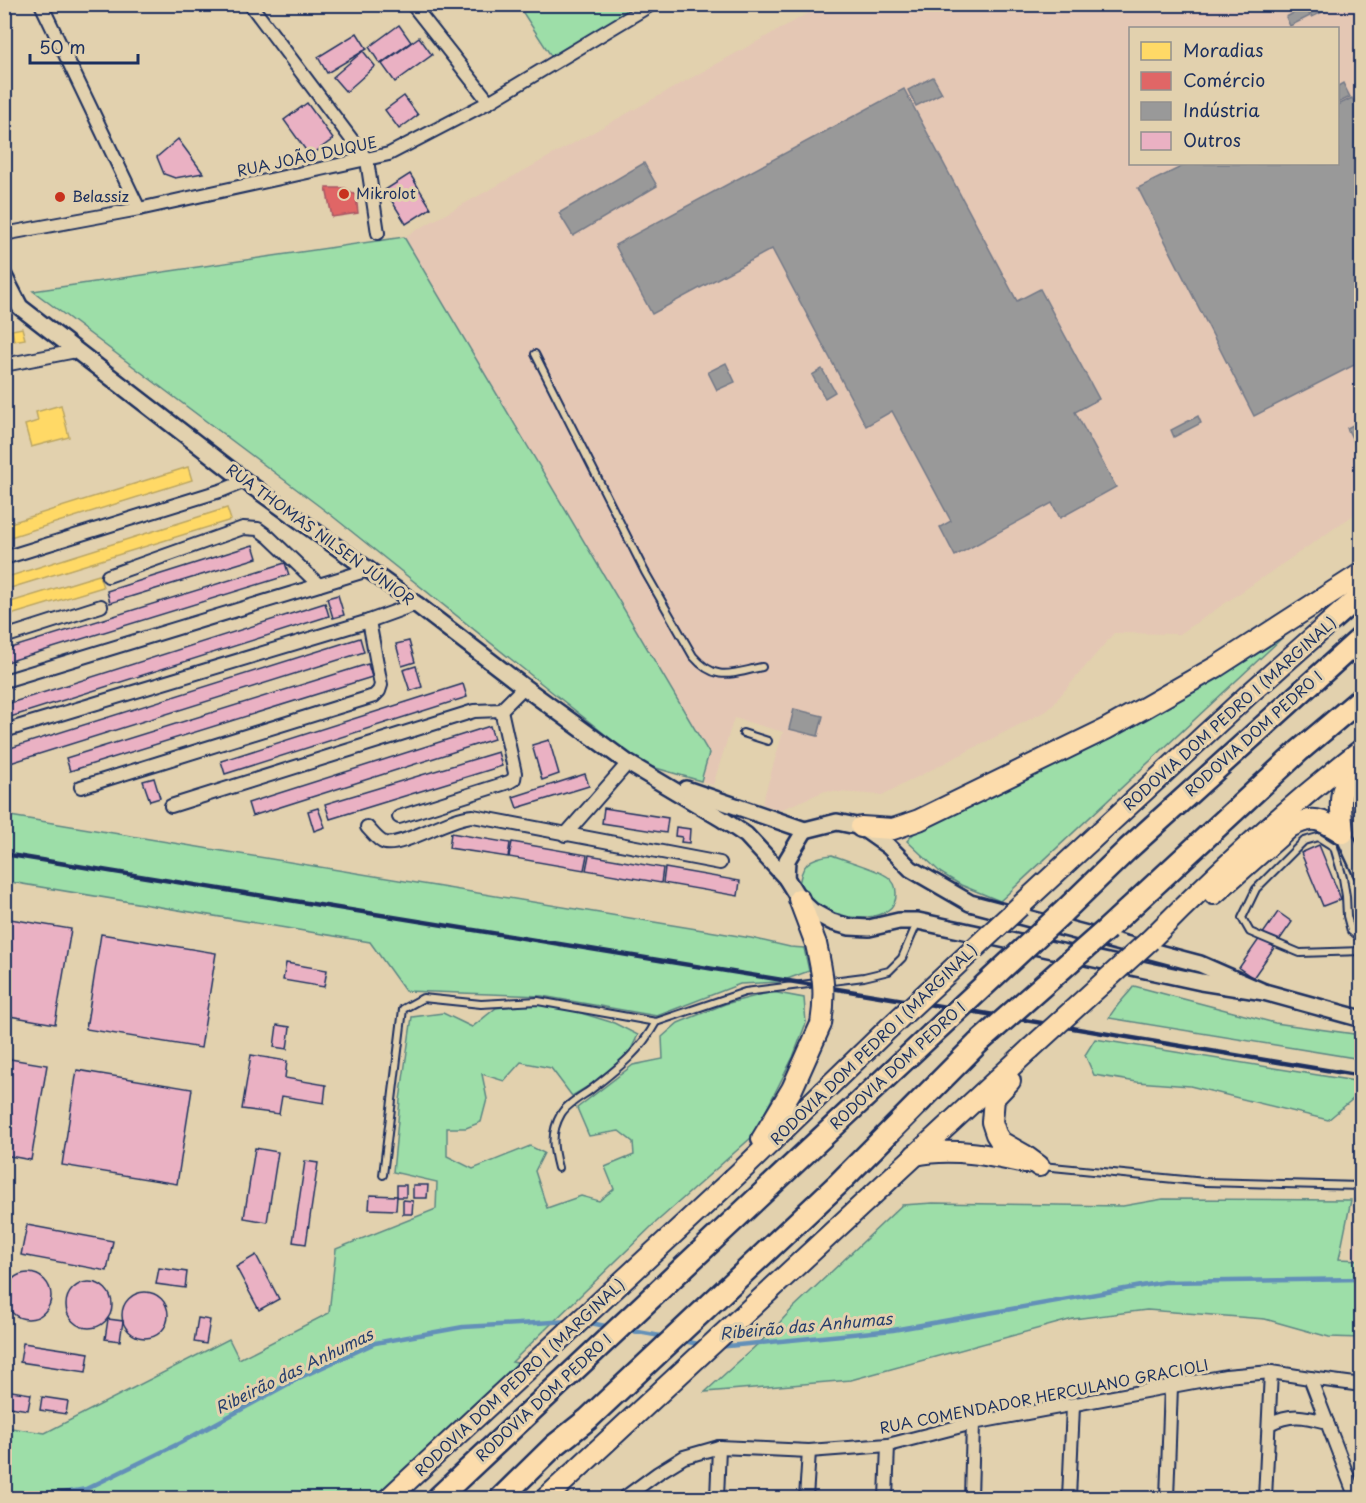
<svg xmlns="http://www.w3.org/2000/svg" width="1366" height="1503" viewBox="0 0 1366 1503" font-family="'Playpen Sans',sans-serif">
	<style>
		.built { fill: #e4c7b4; fill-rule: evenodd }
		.green { fill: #9ddea8; stroke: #5c8683; stroke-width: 1.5 }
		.homes { fill: #ffd966; stroke: #bba664; stroke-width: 1.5 }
		.shops { fill: #e06666; stroke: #a55664; stroke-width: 1.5 }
		.industry { fill: #999; stroke: #737987; stroke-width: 1.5 }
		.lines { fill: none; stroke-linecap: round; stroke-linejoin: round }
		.stream { stroke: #6390b8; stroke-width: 4.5 }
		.building { fill: #eab1c3; stroke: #1b2f5e; stroke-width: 1.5 }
		.service-casing { stroke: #1b2f5e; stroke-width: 10 }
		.minor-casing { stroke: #1b2f5e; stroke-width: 16 }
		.tertiary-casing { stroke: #1b2f5e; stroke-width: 20 }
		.trunk-casing { stroke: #1b2f5e; stroke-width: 24 }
		.motorway-casing { stroke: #1b2f5e; stroke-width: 26 }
		.service { stroke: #e2d1ae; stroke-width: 6 }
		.minor { stroke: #e2d1ae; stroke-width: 12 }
		.tertiary { stroke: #e2d1ae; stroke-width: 15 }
		.trunk { stroke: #fcdcac; stroke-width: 20 }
		.motorway { stroke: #fcdcac; stroke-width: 21 }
		.rail { stroke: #1b2f5e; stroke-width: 4.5 }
		.trunk-bridge-casing { stroke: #1b2f5e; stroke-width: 24; stroke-linecap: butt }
		.motorway-bridge-casing { stroke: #1b2f5e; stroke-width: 26; stroke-linecap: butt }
		.trunk-bridge { stroke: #fcdcac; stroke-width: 20 }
		.motorway-bridge { stroke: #fcdcac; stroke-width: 21 }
		.poi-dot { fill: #c8321e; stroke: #e2d1ae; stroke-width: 2 }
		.labels { text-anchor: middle; stroke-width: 6; stroke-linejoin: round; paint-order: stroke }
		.street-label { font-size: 15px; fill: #1b2f5e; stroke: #e2d1ae }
		.poi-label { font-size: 15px; fill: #1b2f5e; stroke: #e2d1ae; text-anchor: start }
		.water-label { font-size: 16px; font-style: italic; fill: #273f6d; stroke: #e2d1ae }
	</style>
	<rect width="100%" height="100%" fill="#e2d1ae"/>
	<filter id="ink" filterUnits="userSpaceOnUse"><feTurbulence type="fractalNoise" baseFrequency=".0167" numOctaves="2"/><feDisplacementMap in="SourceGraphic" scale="12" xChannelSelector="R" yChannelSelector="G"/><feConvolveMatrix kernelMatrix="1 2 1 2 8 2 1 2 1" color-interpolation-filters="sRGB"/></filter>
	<g filter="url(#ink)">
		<!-- built -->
		<g class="built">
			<path d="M823,5H1361V510L1180,634L1114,633L1048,710L882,795L825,791L780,810L762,804L783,732L734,718L713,785L701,781L709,753L404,237ZM1130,28H1338V164H1130Z"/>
			<polygon points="1361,1178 1361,1259 1351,1258"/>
		</g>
		<!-- green -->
		<g class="green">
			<polygon points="518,5 638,5 555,62"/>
			<polygon points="404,237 709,753 701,781 642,764 331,515 33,291"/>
			<polygon points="1297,624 1000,901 961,885 941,873 907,841 918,829 992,797 1077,753"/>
			<polygon points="4,815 751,938 790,947 804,948 809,971 779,982 740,984 657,1016 542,996 405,991 370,942 5,881"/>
			<path d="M832,855C847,861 877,869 888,877C894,882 896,886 896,893C898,925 837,920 819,909C812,905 805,895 799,889C800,865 809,857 832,855Z"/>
			<path d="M1134,986L1275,1023L1361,1035V1059L1109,1018C1115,1006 1126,997 1134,986Z"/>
			<polygon points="772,992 804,998 806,1023 793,1057 753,1136 653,1225 512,1362 533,1366 391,1498 5,1498 5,1427 45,1433 229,1339 239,1359 329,1313 336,1249 436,1209 437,1182 393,1172 400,1100 412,1017 443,1013 472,1027 496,1008 544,1002 614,1023 638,1035 623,1065 572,1096 551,1068 521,1062 504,1081 482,1074 487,1099 481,1122 466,1128 447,1128 447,1156 473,1169 530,1146 544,1153 535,1171 547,1208 581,1196 599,1201 614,1189 605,1167 634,1155 633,1142 619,1131 589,1136 577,1108 633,1065 663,1059 662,1037 678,1023 725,1004"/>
			<polygon points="1095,1039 1361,1082 1361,1100 1354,1098 1328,1120 1190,1086 1137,1082 1094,1075 1085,1055"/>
			<polygon points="1163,1199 1351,1200 1339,1259 1361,1260 1361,1338 1329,1337 1265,1319 1147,1310 1073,1319 851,1380 705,1392 770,1333 793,1308 902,1205 933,1203 1123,1206"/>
		</g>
		<!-- homes -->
		<g class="homes">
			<polygon points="22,328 25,339 14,341 12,330"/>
			<polygon points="61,405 69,437 31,447 25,425 38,421 36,412"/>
			<polygon points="188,467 192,480 4,539 4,525"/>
			<polygon points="227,508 231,520 4,590 4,578"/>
			<polygon points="99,575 103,587 4,617 4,604"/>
		</g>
		<!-- shops -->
		<polygon class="shops" points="326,188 345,188 356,195 358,213 332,217"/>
		<!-- industry -->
		<g class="industry">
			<polygon points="1310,4 1334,4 1335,6 1312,17 1307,6"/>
			<polygon points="1305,7 1310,16 1290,26 1286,17"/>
			<polygon points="933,77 942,93 916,106 908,90"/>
			<polygon points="1343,83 1350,97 1338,103 1338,86"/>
			<polygon points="904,89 1017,301 1040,289 1099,399 1075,412 1116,487 1060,518 1052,503 955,556 940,527 951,521 892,411 866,426 772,249 652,314 615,245"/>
			<polygon points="1352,98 1362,117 1362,361 1254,416 1138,188 1187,164 1338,164 1338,105"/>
			<polygon points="644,163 657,186 573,236 559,213"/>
			<polygon points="726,363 735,382 717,390 708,372"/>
			<polygon points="822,369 835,392 825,398 812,375"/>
			<polygon points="1198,416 1201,423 1174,437 1171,430"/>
			<polygon points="1353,425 1362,442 1362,451 1359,452 1347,428"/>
			<polygon points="794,709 823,716 818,736 789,729"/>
		</g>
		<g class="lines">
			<!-- stream -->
			<g class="stream">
				<polyline points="586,1322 610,1327"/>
				<polyline points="627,1330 666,1337"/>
				<polyline points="683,1341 704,1345"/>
				<polyline points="718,1347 893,1330 1164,1282 1362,1279"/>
				<polyline points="36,1498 86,1489 180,1443 299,1378 375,1343 463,1327 571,1321"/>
			</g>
		</g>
		<!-- building -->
		<g class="building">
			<polygon points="399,25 411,42 380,64 369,47"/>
			<polygon points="357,33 367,49 327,73 318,57"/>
			<polygon points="419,37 432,55 395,82 382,64"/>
			<polygon points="363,51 375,66 346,92 333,77"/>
			<polygon points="404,96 418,115 399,129 385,110"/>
			<polygon points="307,103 333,139 310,156 284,120"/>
			<polygon points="178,139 203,173 175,178 164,174 157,157"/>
			<polygon points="410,174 431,208 406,224 385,190"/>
			<polygon points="253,545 257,558 110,603 107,591"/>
			<polygon points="285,563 289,575 4,663 4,650"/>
			<polygon points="338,595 344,615 333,618 327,598"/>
			<polygon points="325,603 329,616 4,719 4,705"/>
			<polygon points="360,638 364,652 4,765 4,750"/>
			<polygon points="409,641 415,662 402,666 396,644"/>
			<polygon points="368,664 372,677 70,771 66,758"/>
			<polygon points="416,666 422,687 410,691 403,670"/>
			<polygon points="463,684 467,697 225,774 221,761"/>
			<polygon points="490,726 494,739 252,816 248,803"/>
			<polygon points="549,740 559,774 542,780 532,745"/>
			<polygon points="498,752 502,766 330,819 325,804"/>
			<polygon points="585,774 589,786 517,808 513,797"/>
			<polygon points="154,778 160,798 150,801 143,781"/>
			<polygon points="318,808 325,827 314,831 308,811"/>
			<polygon points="604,808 668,818 666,833 602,823"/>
			<polygon points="676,827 690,829 689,843 681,842 682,837 675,836"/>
			<polygon points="451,833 510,843 508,857 449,848"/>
			<polygon points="512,842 587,855 584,870 509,857"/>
			<polygon points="1319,845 1341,899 1323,906 1301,853"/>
			<polygon points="589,855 663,868 661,883 586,870"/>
			<polygon points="665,868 740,881 738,896 663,883"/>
			<polygon points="1278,912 1292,922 1253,978 1239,968"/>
			<polygon points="4,918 71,929 55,1024 4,1015"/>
			<polygon points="101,934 216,953 201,1048 86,1029"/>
			<polygon points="286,963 327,970 324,987 283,980"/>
			<polygon points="277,1025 290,1027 287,1049 274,1047"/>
			<polygon points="251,1055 287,1061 285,1078 326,1085 324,1103 282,1096 279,1114 242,1109"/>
			<polygon points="4,1058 47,1065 31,1160 4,1155"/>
			<polygon points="77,1070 192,1089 177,1184 62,1165"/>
			<polygon points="255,1148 278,1152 267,1222 244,1218"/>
			<polygon points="305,1161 318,1163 306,1244 293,1242"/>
			<rect x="397" y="1185" width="9" height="12"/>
			<polygon points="413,1185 428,1185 427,1198 413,1198"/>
			<polygon points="370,1195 397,1196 396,1210 369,1209"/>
			<polygon points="403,1200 413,1201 412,1214 403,1214"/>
			<polygon points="27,1225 113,1241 107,1271 21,1255"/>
			<polygon points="256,1255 279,1299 259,1310 236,1267"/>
			<polygon points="159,1268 187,1272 185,1288 156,1284"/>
			<circle cx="28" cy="1296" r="23"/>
			<circle cx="89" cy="1305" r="23"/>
			<circle cx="145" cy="1315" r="23"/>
			<polygon points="198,1318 210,1320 206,1344 194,1342"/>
			<polygon points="108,1319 123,1321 120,1341 105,1339"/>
			<polygon points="23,1343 89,1353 86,1372 20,1362"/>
			<polygon points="5,1390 31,1394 28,1410 4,1406"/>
			<polygon points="42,1397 68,1401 66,1414 40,1410"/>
		</g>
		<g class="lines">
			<defs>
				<g id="service">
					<path d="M535,354L645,572L693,656C716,683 732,673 762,667"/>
					<polyline points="743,733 768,741"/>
					<polyline points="1362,940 1351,931 1347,916 1346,896 1343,878 1334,847 1318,837 1304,841 1256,889 1242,918 1250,932 1300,953 1362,951"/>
					<polyline points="1042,1166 1205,1182 1362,1186"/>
					<path d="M558,1168C553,1149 550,1133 561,1114C566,1105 580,1097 589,1091C617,1069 639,1053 656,1022"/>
					<polyline points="383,1175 403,1009 423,998 481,1004 538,1001 656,1022 745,992 864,977 889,971 902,958 918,921"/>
				</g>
				<g id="minor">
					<polyline points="41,4 139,209"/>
					<polyline points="250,4 367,160 378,233"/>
					<polyline points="412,4 489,102"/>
					<polyline points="4,234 139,209 389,154 489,102 652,4"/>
					<polyline points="4,365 76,351"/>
					<polyline points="4,558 223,490 245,481"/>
					<polyline points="319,585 368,570"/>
					<polyline points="4,637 101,606"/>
					<polyline points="4,681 319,585 269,537 258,529 243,528 108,576"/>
					<polyline points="4,731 369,621 416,604"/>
					<polyline points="81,787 374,696 379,691 381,685 369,621"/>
					<polyline points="171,806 474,711 501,710 524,687"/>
					<polyline points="399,817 509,782 514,779 515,773 501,710"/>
					<path d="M367,827C372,832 378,841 385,843C403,847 449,817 473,816L720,863"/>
					<polyline points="565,835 628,763"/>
					<polyline points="1310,1378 1362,1385"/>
					<path d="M1269,1424C1291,1413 1303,1416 1327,1422"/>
					<polyline points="624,1498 658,1473 684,1457 719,1447 809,1451 888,1445 973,1423 1226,1376 1271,1372 1310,1378 1356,1498"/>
					<polyline points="717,1498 719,1447"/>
					<polyline points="806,1498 809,1451"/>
					<polyline points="886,1498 888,1445"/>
					<polyline points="971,1498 973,1423"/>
					<polyline points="1069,1498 1073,1406"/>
					<polyline points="1167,1498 1171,1386"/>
					<polyline points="1265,1498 1271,1372"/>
				</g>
				<g id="tertiary">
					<polyline points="4,276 20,307 245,481 416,604 524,687 628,763 722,819 746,835 786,878 799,899 812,911 832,922 850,927 869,928 899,921 918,921 1201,982 1264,992"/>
					<polyline points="686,789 805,830 837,822 861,827 888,846 911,869 970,903 1200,964 1264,992 1362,1019"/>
					<polyline points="1343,833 1362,874"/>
					<polyline points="786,878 787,860 805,830"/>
				</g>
				<g id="trunk">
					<polyline points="861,827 893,829 919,820 1106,729 1144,708 1216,667 1362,573"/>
					<path d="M1343,833C1340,798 1336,789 1362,761"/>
					<path d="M1214,894L1290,827C1314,814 1322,820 1343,833"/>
					<polyline points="799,899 816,944"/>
					<polyline points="1020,906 1248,695 1362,594"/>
					<path d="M1150,940C1217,872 1287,808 1362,749"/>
					<polyline points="1010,1081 994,1098 992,1122 996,1134 1001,1142 1024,1155 1039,1166"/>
					<polyline points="762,1139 792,1089 821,1024"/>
					<path d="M915,1155C952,1147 989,1155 1025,1163"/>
					<polyline points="389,1498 739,1173 890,1027"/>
					<polyline points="546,1498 1030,1049"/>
				</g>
				<g id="motorway">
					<polyline points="1061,914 1128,849 1362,637"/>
					<polyline points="1107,929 1299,751 1362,698"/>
					<polyline points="438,1498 931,1035"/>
					<polyline points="501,1498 554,1446 588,1419 837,1185 978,1043"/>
				</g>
			</defs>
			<!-- service casing -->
			<use href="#service" class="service-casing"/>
			<!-- minor casing -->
			<use href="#minor" class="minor-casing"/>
			<!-- tertiary casing -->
			<use href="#tertiary" class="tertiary-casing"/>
			<!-- trunk casing -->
			<use href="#trunk" class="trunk-casing"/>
			<!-- motorway casing -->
			<use href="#motorway" class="motorway-casing"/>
			<!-- service -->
			<use href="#service" class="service"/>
			<!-- minor -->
			<use href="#minor" class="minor"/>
			<!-- tertiary -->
			<use href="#tertiary" class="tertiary"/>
			<!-- trunk -->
			<use href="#trunk" class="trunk"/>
			<!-- motorway -->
			<use href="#motorway" class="motorway"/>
			<!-- rail -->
			<polyline class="rail" points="4,854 807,984 1362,1076"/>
			<defs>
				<g id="trunk-bridge">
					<path d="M816,944C823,975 826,992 821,1024"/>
					<polyline points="890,1027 1020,906"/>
					<polyline points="1030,1049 1150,940"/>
				</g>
				<g id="motorway-bridge">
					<polyline points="931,1035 1061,914"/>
					<polyline points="978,1043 1107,929"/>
				</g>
			</defs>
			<!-- trunk-bridge casing -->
			<use href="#trunk-bridge" class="trunk-bridge-casing"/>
			<!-- motorway-bridge casing -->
			<use href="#motorway-bridge" class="motorway-bridge-casing"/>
			<!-- trunk-bridge -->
			<use href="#trunk-bridge" class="trunk-bridge"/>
			<!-- motorway-bridge -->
			<use href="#motorway-bridge" class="motorway-bridge"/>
		</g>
	</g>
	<!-- markers -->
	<g class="poi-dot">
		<circle cx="344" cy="194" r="6"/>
		<circle cx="60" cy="197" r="6"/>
	</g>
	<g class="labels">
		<!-- street labels -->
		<g class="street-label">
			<text transform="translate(307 157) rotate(-12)" y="5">RUA JOÃO DUQUE</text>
			<text transform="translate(320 535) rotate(36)" y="5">RUA THOMAS NILSEN JÚNIOR</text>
			<text transform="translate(1230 714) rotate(-42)" y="5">RODOVIA DOM PEDRO I (MARGINAL)</text>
			<text transform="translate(1254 734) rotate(-42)" y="5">RODOVIA DOM PEDRO I</text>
			<text transform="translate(874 1045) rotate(-44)" y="5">RODOVIA DOM PEDRO I (MARGINAL)</text>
			<text transform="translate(898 1066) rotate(-43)" y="5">RODOVIA DOM PEDRO I</text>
			<text transform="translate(520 1378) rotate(-43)" y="5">RODOVIA DOM PEDRO I (MARGINAL)</text>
			<text transform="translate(1044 1397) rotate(-11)" y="5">RUA COMENDADOR HERCULANO GRACIOLI</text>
			<text transform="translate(544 1398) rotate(-43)" y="5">RODOVIA DOM PEDRO I</text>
		</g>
		<!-- poi labels -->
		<g class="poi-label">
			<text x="356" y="199">Mikrolot</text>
			<text x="72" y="202">Belassiz</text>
		</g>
		<!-- water labels -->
		<g class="water-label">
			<text transform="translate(806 1326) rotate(-5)" y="6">Ribeirão das Anhumas</text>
			<text transform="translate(294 1371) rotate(-26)" y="6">Ribeirão das Anhumas</text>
		</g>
	</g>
	<!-- margin -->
	<rect width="1366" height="1503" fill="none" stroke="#e2d1ae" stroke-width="24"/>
	<rect x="12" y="12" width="1342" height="1479" fill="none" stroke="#1b2f5e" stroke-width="2" filter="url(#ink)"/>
	<!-- legend -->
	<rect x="1129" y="27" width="210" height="138" fill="#e2d1ae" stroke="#92908e" stroke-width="1.5"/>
	<rect x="1141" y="42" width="30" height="18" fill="#ffd966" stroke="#92908e" stroke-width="1.5"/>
	<text x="1183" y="57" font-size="18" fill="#1b2f5e">Moradias</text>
	<rect x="1141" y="72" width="30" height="18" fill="#e06666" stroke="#92908e" stroke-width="1.5"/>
	<text x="1183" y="87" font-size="18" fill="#1b2f5e">Comércio</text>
	<rect x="1141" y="102" width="30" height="18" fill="#999999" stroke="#92908e" stroke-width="1.5"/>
	<text x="1183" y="117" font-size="18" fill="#1b2f5e">Indústria</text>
	<rect x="1141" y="132" width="30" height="18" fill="#eab1c3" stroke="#92908e" stroke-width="1.5"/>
	<text x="1183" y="147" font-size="18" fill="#1b2f5e">Outros</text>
	<!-- scale -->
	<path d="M30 54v9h108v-9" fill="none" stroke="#1b2f5e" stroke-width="3"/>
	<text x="39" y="54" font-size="18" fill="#1b2f5e" stroke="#e2d1ae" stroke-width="4.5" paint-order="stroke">50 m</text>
</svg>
